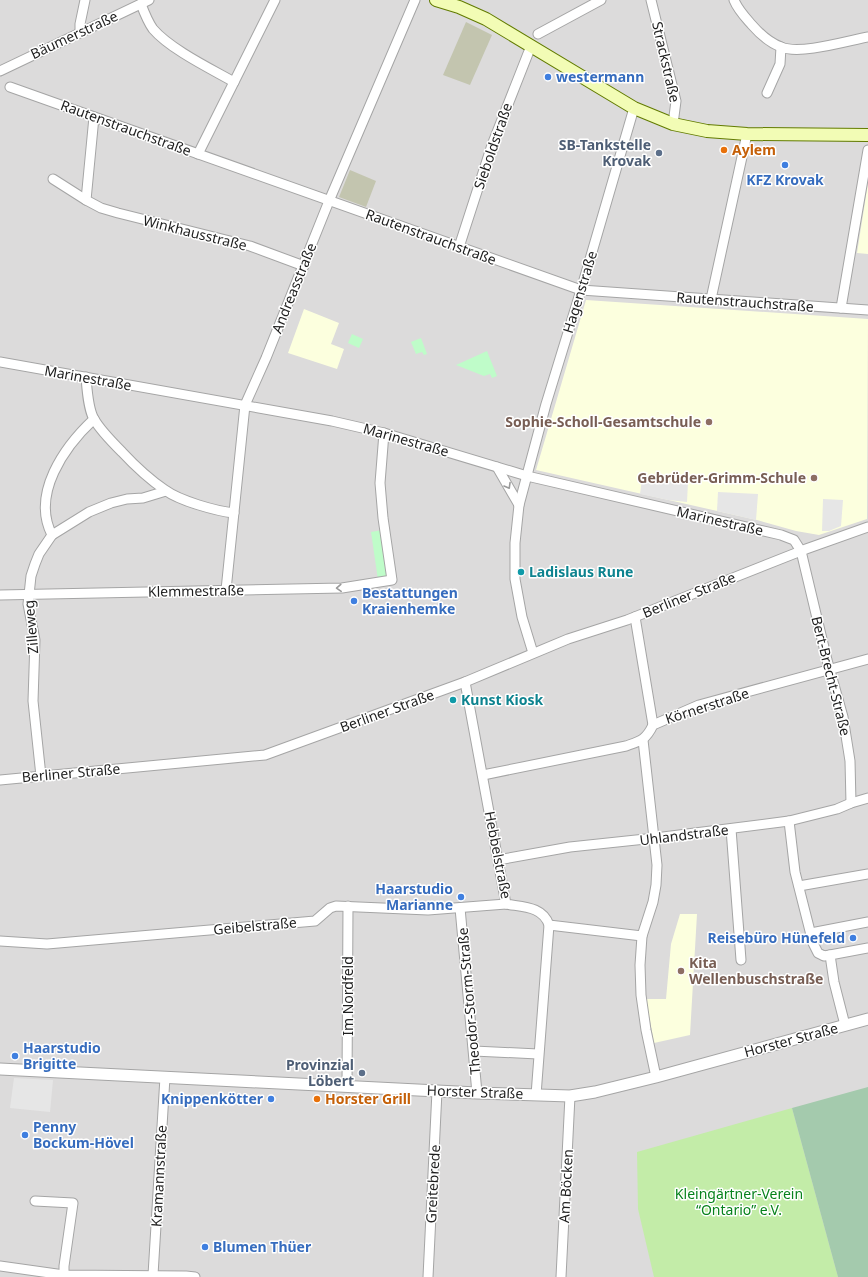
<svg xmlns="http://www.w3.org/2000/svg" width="868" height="1277" viewBox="0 0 868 1277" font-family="'Noto Sans',sans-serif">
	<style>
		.residential { fill: #dcdbdb }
		.education { fill: #fcffde }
		.construction { fill: #c3c5af }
		.grass { fill: #c3eca8 }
		.cemetery { fill: #a4caad }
		.park { fill: #bffcc9 }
		.parking { fill: #e6e6e6 }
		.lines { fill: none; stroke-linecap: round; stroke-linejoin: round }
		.minor-casing { stroke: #a5a5a5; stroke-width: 11 }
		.tertiary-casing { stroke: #a5a5a5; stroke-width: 13 }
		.secondary-casing { stroke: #627b00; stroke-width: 14 }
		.minor { stroke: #fff; stroke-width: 9 }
		.tertiary { stroke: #fff; stroke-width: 11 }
		.secondary { stroke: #f2fcb5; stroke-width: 12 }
		.oneway { stroke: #9a9a9a }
		.shop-dot { fill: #3f7fe0; stroke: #fff; stroke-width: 1.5 }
		.food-dot { fill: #e8710a; stroke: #fff; stroke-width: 1.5 }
		.service-dot { fill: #5c6f8a; stroke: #fff; stroke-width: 1.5 }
		.education-dot { fill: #8d6e63; stroke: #fff; stroke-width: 1.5 }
		.culture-dot { fill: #0f9aa8; stroke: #fff; stroke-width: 1.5 }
		.labels { text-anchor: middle; stroke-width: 3; stroke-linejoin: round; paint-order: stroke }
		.street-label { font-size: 14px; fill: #1e1e1e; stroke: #fff }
		.shop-label { font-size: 14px; font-weight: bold; fill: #366cbe; stroke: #fff; text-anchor: start }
		.service-label { font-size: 14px; font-weight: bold; fill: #4e5e75; stroke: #fff; text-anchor: end }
		.food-label { font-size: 14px; font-weight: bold; fill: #c56008; stroke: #fff; text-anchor: start }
		.education-label { font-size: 14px; font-weight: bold; fill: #785e54; stroke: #fff; text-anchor: end }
		.culture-label { font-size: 14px; font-weight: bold; fill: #0d838f; stroke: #fff; text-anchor: start }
		.park-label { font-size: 14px; fill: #07821c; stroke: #fff }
	</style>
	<rect width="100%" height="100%" fill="#f0ede4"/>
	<!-- residential -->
	<rect class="residential" x="0" y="0" width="868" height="1277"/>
	<!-- education -->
	<g class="education">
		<polygon points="868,183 868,254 857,253"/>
		<polygon points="586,300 868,319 867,519 819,535 796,531 757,520 536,470"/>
		<polygon points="304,309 339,323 331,344 344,349 337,369 288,353"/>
		<polygon points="680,914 697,914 690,1035 654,1043 646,999 666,999 671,944"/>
	</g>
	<!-- construction -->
	<g class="construction">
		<polygon points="466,22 492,35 470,85 443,75"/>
		<polygon points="350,170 376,181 366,207 339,197"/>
	</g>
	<!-- grass -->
	<polygon class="grass" points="792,1108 838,1277 654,1277 638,1209 637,1152"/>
	<!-- cemetery -->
	<polygon class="cemetery" points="868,1087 868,1277 838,1277 792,1108"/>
	<!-- park -->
	<g class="park">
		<polygon points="352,334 363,339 359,348 348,343"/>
		<polygon points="421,338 427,354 424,355 422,352 416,354 411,342"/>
		<polygon points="487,351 497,376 492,378 490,374 484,376 456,365"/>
		<polygon points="382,530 388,578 378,580 371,532"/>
	</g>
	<!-- parking -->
	<g class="parking">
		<polygon points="642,479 688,482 687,502 668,500 640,494"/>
		<polygon points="718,492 758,494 756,520 717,511"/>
		<polygon points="823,499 843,500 841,526 829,531 822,531"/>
		<polygon points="14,1078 53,1080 50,1112 10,1108"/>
	</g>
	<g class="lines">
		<defs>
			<g id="minor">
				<polyline points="651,0 676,101 673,124"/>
				<path d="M734,0C738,10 745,17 752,25C759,33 770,43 781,47C800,55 847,41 868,37"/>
				<path d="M141,4C144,12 148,22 153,29C170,49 211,69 234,82"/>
				<polyline points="80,32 80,24 85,0"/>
				<polyline points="538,34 601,0"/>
				<polyline points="0,71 149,0"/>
				<polyline points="10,87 581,290 868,310"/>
				<polyline points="767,93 780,64 781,47"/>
				<polyline points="94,117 86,200 101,208 118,213 250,246 304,266"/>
				<polyline points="198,154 275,0"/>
				<polyline points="53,179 86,200"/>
				<polyline points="459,247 492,145 531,46"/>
				<polyline points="711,299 747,134"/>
				<polyline points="841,308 868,150"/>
				<polyline points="0,362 332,421 384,433 527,476 781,535 794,540 801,551 827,660 843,717 850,761 851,803"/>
				<path d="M86,377C87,389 88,409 94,419C100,430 113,443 122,452C135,466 149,479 165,490C180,501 216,511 234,513"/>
				<polyline points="497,467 519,505"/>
				<path d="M52,535C31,494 64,447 94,419"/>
				<polyline points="226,590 245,405 266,358 329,201 415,0"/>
				<polyline points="0,595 342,588 392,580 383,518 380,483 384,433"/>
				<polyline points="635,617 653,725"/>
				<polyline points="533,653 522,617 515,579 515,543 519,505 546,404 581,290 634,108"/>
				<path d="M465,682L506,904C522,907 543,906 549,925L536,1095"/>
				<polyline points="643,740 657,865 656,885 653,902 642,936 640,965 641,995 646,1030 656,1077"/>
				<path d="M483,775L626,746C640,741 646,740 653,725L699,705L868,659"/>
				<polyline points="41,776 33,701 35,640 28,604 31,576 35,564 39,554 52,535 89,512 111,503 127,499 143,498 166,491"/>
				<polyline points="0,780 265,755 465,682 568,639 627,620 806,549 868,527"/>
				<polyline points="789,821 795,872 813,943 818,953 824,956 830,955"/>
				<polyline points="731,829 741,960"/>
				<polyline points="498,860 570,847 655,838 789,821 837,809 851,803 868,798"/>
				<polyline points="799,886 868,874"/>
				<polyline points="460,908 477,1093"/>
				<polyline points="549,925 642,936"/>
				<polyline points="811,933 868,922"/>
				<polyline points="0,941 47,944 315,921 330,908 336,906 428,910 506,904"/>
				<polyline points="845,1025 834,982 830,955 868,948"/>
				<polyline points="474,1051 538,1054"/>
				<polyline points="347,1086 348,906"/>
				<polyline points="35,1201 73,1203 64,1266 64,1275"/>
				<polyline points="0,1266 64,1275 186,1276 195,1277"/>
				<polyline points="153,1275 165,1077"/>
				<polyline points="428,1277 437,1091"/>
				<polyline points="561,1277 570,1096"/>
			</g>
			<polyline id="tertiary" points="0,1069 477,1093 570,1096 595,1092 656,1077 868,1019"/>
			<polyline id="secondary" points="436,0 459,7 486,19 634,108 673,124 707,131 747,134 868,135"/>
		</defs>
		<!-- minor casing -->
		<use href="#minor" class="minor-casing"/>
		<!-- tertiary casing -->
		<use href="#tertiary" class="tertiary-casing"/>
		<!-- secondary casing -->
		<use href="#secondary" class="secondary-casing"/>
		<!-- minor -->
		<use href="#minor" class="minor"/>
		<!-- tertiary -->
		<use href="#tertiary" class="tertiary"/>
		<!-- secondary -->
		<use href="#secondary" class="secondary"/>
	</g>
	<!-- one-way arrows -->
	<defs><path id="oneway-chevron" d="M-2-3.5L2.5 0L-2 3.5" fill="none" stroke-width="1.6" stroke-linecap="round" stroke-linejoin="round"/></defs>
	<g class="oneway">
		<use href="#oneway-chevron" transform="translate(508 486) rotate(60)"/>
		<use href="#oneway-chevron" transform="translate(339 588) rotate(177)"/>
	</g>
	<!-- markers -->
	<g class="shop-dot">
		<circle cx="548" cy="77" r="4"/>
		<circle cx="785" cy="165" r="4"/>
		<circle cx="354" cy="601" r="4"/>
		<circle cx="461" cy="897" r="4"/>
		<circle cx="853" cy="938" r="4"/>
		<circle cx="15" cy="1056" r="4"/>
		<circle cx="271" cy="1099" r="4"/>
		<circle cx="25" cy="1135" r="4"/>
		<circle cx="205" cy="1247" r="4"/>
	</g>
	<g class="food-dot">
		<circle cx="724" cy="150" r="4"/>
		<circle cx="317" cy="1099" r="4"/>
	</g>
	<g class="service-dot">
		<circle cx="659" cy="153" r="4"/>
		<circle cx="362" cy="1073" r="4"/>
	</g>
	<g class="education-dot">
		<circle cx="709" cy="422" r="4"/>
		<circle cx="814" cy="478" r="4"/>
		<circle cx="681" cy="971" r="4"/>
	</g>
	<g class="culture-dot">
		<circle cx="521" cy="572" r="4"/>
		<circle cx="453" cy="700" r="4"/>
	</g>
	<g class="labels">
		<!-- street labels -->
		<g class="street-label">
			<text transform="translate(74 35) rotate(-25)" y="5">Bäumerstraße</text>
			<text transform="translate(666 62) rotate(77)" y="5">Strackstraße</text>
			<text transform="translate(126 128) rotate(20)" y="5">Rautenstrauchstraße</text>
			<text transform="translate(493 146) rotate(-71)" y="5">Sieboldstraße</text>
			<text transform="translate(195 233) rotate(14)" y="5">Winkhausstraße</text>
			<text transform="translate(431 237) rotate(20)" y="5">Rautenstrauchstraße</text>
			<text transform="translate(294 288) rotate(-68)" y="5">Andreasstraße</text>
			<text transform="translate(580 292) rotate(-73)" y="5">Hagenstraße</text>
			<text transform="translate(745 302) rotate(4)" y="5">Rautenstrauchstraße</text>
			<text transform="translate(88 378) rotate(10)" y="5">Marinestraße</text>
			<text transform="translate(406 440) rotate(16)" y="5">Marinestraße</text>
			<text transform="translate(720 521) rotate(13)" y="5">Marinestraße</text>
			<text transform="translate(196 591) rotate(-1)" y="5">Klemmestraße</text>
			<text transform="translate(689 595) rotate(-22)" y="5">Berliner Straße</text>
			<text transform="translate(31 627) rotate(-95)" y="5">Zilleweg</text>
			<text transform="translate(831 676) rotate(76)" y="5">Bert-Brecht-Straße</text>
			<text transform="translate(707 706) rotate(-18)" y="5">Körnerstraße</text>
			<text transform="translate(387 711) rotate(-20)" y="5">Berliner Straße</text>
			<text transform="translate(71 773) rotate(-5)" y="5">Berliner Straße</text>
			<text transform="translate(684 835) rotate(-7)" y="5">Uhlandstraße</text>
			<text transform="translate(498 855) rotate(79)" y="5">Hebbelstraße</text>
			<text transform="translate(255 926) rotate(-5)" y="5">Geibelstraße</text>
			<text transform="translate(348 996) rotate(-90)" y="5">Im Nordfeld</text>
			<text transform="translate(469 1001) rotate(-95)" y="5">Theodor-Storm-Straße</text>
			<text transform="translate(791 1040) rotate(-15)" y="5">Horster Straße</text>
			<text transform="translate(475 1092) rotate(2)" y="5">Horster Straße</text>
			<text transform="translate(159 1176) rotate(-87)" y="5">Kramannstraße</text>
			<text transform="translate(433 1184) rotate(-87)" y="5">Greitebrede</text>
			<text transform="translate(566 1186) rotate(-87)" y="5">Am Böcken</text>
		</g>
		<!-- shop labels -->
		<g class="shop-label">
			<text x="556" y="82">westermann</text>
			<text x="785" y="185" text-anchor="middle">KFZ Krovak</text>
			<text x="362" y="598">Bestattungen<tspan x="362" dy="16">Kraienhemke</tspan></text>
			<text x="453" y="894" text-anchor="end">Haarstudio<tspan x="453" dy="16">Marianne</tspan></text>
			<text x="845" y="943" text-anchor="end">Reisebüro Hünefeld</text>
			<text x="23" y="1053">Haarstudio<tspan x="23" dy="16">Brigitte</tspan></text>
			<text x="263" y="1104" text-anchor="end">Knippenkötter</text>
			<text x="33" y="1132">Penny<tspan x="33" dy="16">Bockum-Hövel</tspan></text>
			<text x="213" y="1252">Blumen Thüer</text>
		</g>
		<!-- service labels -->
		<g class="service-label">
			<text x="651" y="150">SB-Tankstelle<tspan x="651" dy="16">Krovak</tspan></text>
			<text x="354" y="1070">Provinzial<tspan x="354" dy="16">Löbert</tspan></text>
		</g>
		<!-- food labels -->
		<g class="food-label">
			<text x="732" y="155">Aylem</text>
			<text x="325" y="1104">Horster Grill</text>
		</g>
		<!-- education labels -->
		<g class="education-label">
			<text x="701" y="427">Sophie-Scholl-Gesamtschule</text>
			<text x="806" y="483">Gebrüder-Grimm-Schule</text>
			<text x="689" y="968" text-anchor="start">Kita<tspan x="689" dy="16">Wellenbuschstraße</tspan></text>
		</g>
		<!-- culture labels -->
		<g class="culture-label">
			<text x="529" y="577">Ladislaus Rune</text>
			<text x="461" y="705">Kunst Kiosk</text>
		</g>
		<!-- park labels -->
		<g class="park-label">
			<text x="739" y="1199">Kleingärtner-Verein<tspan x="739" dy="16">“Ontario” e.V.</tspan></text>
		</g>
	</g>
</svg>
